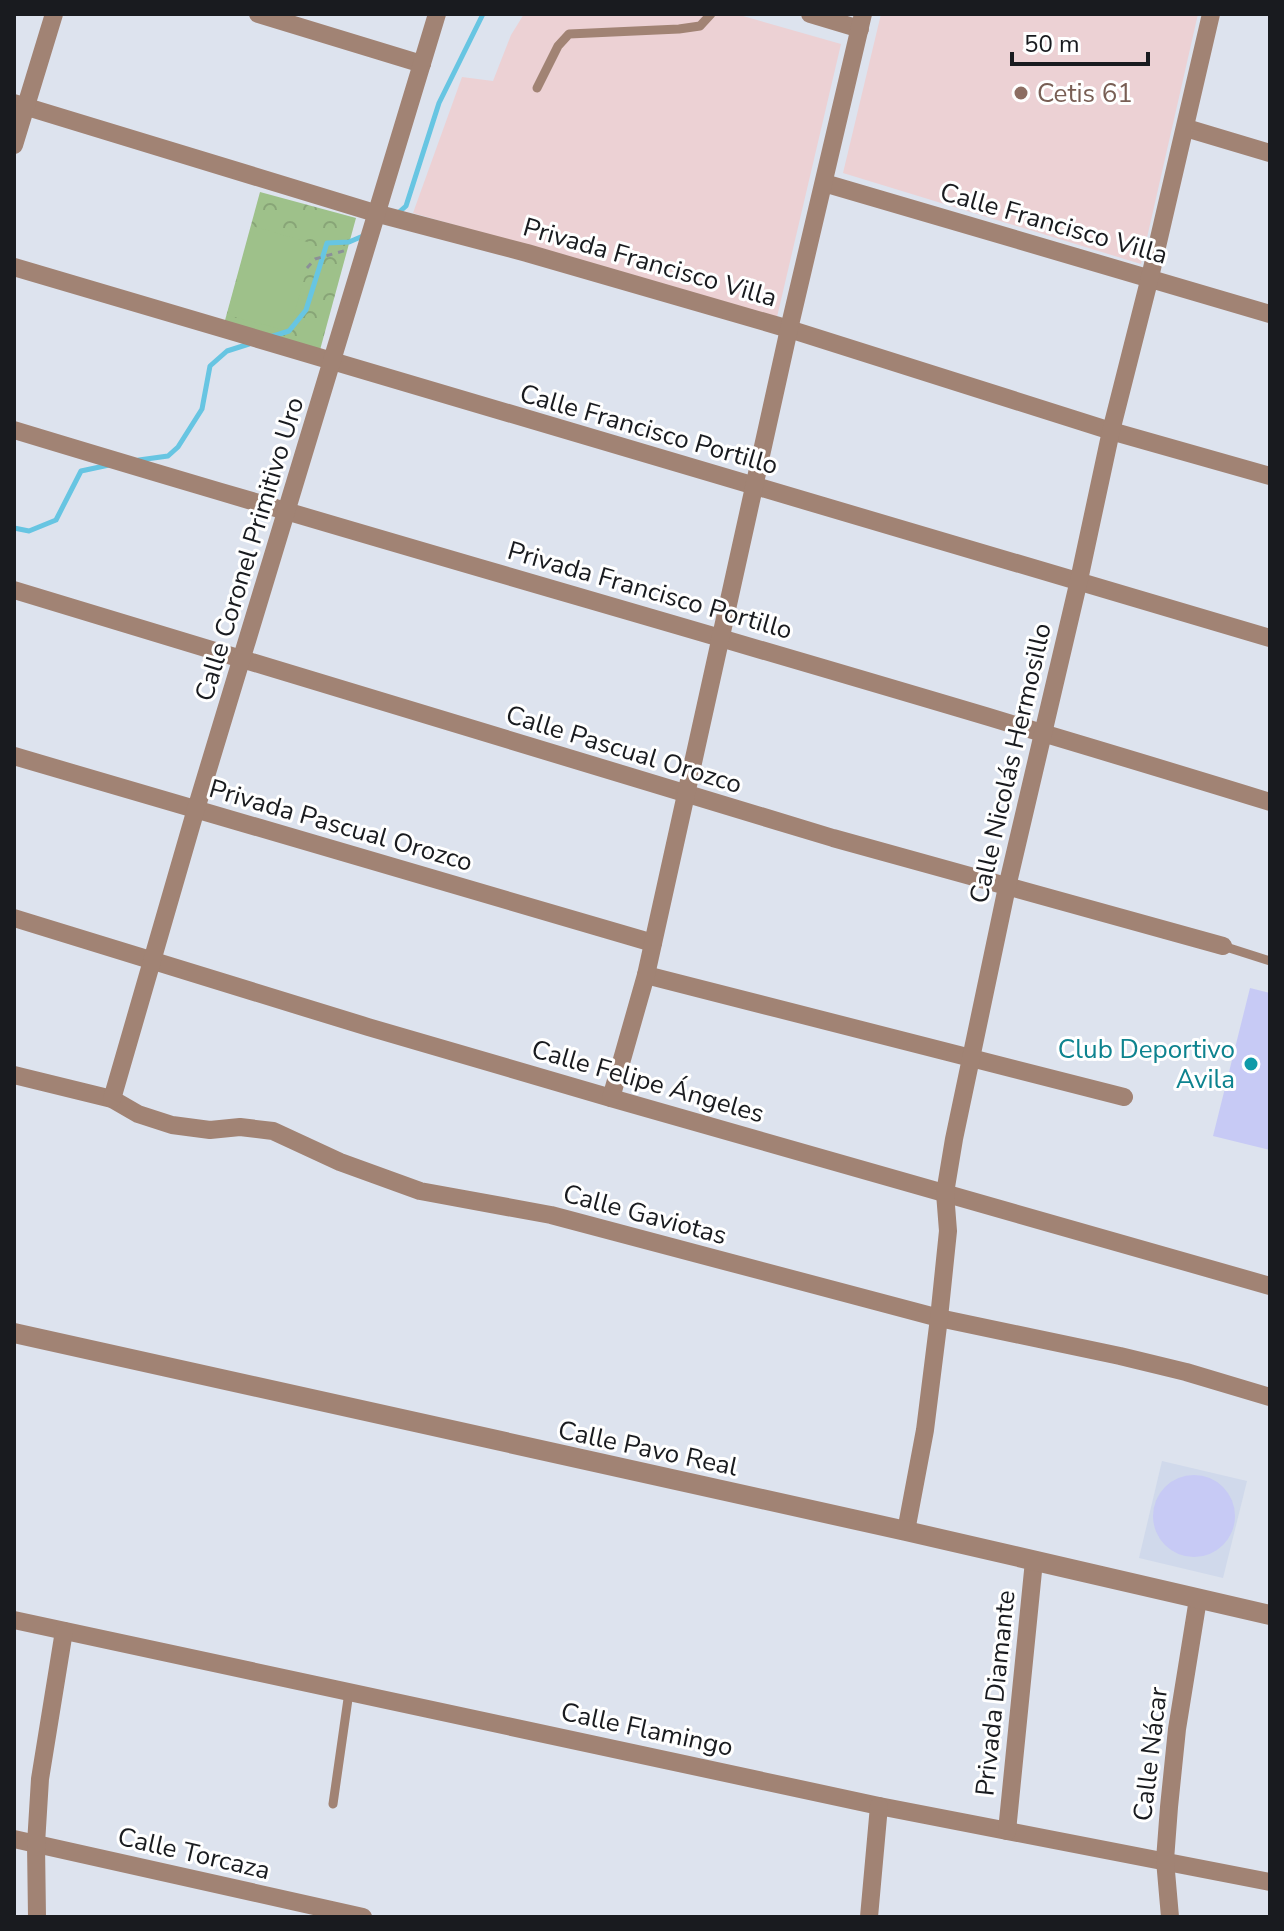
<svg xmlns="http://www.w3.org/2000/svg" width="1284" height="1931" viewBox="0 0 1284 1931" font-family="'Nunito Sans',sans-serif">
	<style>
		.built { fill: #d0d9eb }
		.education { fill: #ecd1d4 }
		.forest { fill: url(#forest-crowns) }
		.pitch { fill: #9ec18a }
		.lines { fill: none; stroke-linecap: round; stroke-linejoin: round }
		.stream { stroke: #67c5e2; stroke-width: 5 }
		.building { fill: #c7caf5 }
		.path { stroke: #8b9098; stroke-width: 3; stroke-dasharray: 6 6; stroke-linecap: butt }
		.service { stroke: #a18374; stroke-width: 9 }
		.minor { stroke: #a18374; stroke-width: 18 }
		.tertiary { stroke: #a18374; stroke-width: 20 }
		.education-dot { fill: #8d6e63; stroke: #fff; stroke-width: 3 }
		.culture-dot { fill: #0f9aa8; stroke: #fff; stroke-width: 3 }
		.labels { text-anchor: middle; stroke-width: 6; stroke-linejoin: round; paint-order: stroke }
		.education-label { font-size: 26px; fill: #785e54; stroke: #fff; text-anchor: start }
		.street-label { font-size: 26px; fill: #191b1f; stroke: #fff }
		.culture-label { font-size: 26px; fill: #0d838f; stroke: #fff; text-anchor: end }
	</style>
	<defs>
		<pattern id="forest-crowns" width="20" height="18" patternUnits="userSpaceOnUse" patternTransform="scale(2)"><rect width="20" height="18" fill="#9ec18a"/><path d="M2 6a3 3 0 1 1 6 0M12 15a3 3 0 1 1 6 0" fill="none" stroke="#88a577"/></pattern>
	</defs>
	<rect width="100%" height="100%" fill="#dde3ee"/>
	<!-- built -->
	<polygon class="built" points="1162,1461 1247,1481 1223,1578 1139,1558"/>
	<!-- education -->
	<g class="education">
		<polygon points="524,14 736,14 841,44 777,317 413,213 462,77 493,81 511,35"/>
		<polygon points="881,14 1198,14 1141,264 843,173"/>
	</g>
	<!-- forest -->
	<polygon class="forest" points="260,192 356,218 320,350 224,324"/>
	<!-- pitch -->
	<polygon class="pitch" points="252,226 314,244 289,331 227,315"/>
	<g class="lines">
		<!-- stream -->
		<g class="stream">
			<polyline points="397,214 406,206 439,103 483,14"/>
			<polyline points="270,337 289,331 306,310 327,243 349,242 363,236"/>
			<polyline points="139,460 168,456 178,447 202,409 210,366 227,351 249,344"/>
			<polyline points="14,528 29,531 56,520 81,471 109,465"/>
		</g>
	</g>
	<!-- building -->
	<g class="building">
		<polygon points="1250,988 1270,993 1270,1150 1213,1136"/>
		<circle cx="1194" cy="1516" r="41"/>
	</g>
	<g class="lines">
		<!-- path -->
		<polyline class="path" points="307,268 315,259 347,250"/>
		<!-- service -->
		<g class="service">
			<polyline points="537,88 558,46 569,34 679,29 700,26 711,14"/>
			<polyline points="1223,946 1270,961"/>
			<polyline points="333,1804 349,1692"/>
		</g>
		<!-- minor -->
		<g class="minor">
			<polyline points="258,14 422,64"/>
			<polyline points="810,14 860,29"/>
			<polyline points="14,103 375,213 527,253 789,329 1111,431 1270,476"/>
			<polyline points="1186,128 1270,153"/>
			<polyline points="14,145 54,14"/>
			<polyline points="824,183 1270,314"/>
			<polyline points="14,267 1270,638"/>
			<path d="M14,430C432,557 853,673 1270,802"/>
			<polyline points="14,590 833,838 1223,946"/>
			<polyline points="14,756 653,943"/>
			<polyline points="14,918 368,1027 611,1098 1270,1286"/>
			<polyline points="646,975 1124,1097"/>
			<polyline points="14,1075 112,1099 138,1114 172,1125 210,1130 240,1127 273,1131 340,1162 420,1191 551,1215 939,1318 1120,1356 1186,1372 1270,1397"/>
			<polyline points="611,1098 646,975 789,329 863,14"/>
			<polyline points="112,1099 196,809 437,14"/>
			<polyline points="906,1531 925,1430 939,1318 948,1231 945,1193 954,1139 1007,887 1079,580 1111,431 1150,277 1211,14"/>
			<polyline points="14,1620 879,1806 1270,1882"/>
			<polyline points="1007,1831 1034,1561"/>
			<polyline points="14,1839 363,1917"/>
			<polyline points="37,1917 36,1844 40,1779 64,1631"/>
			<polyline points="869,1917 879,1806"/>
			<polyline points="1170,1917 1165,1860 1169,1807 1177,1729 1198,1599"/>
		</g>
		<!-- tertiary -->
		<polyline class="tertiary" points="14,1333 906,1531 1270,1615"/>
	</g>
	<!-- markers -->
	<circle class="education-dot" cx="1021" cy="93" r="8"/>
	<circle class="culture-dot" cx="1251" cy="1064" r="8"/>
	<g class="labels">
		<!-- education labels -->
		<g class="education-label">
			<text x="1037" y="102">Cetis 61</text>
		</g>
		<!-- street labels -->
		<g class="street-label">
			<text transform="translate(1054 223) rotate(16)" y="9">Calle Francisco Villa</text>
			<text transform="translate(650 262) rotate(16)" y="9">Privada Francisco Villa</text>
			<text transform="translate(649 429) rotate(16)" y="9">Calle Francisco Portillo</text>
			<text transform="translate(249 549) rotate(-73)" y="9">Calle Coronel Primitivo Uro</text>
			<text transform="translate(650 590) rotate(16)" y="9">Privada Francisco Portillo</text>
			<text transform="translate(624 749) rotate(17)" y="9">Calle Pascual Orozco</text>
			<text transform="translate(1010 763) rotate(-77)" y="9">Calle Nicolás Hermosillo</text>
			<text transform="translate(341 825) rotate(16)" y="9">Privada Pascual Orozco</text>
			<text transform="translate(648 1081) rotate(16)" y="9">Calle Felipe Ángeles</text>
			<text transform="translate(645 1214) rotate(15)" y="9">Calle Gaviotas</text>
			<text transform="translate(648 1448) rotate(12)" y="9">Calle Pavo Real</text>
			<text transform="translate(995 1693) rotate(-84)" y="9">Privada Diamante</text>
			<text transform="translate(647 1729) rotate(12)" y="9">Calle Flamingo</text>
			<text transform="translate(1150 1754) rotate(-83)" y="9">Calle Nácar</text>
			<text transform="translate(194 1853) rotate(13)" y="9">Calle Torcaza</text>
		</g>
		<!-- culture labels -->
		<g class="culture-label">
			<text x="1235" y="1058">Club Deportivo<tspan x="1235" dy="30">Avila</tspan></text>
		</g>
	</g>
	<!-- border -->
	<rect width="1284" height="1931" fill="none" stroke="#191b1f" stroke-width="32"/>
	<!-- scale -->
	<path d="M1012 52v12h136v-12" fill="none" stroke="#191b1f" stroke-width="4"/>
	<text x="1024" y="52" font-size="24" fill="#191b1f" stroke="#ffffff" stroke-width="6" paint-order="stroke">50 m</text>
</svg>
